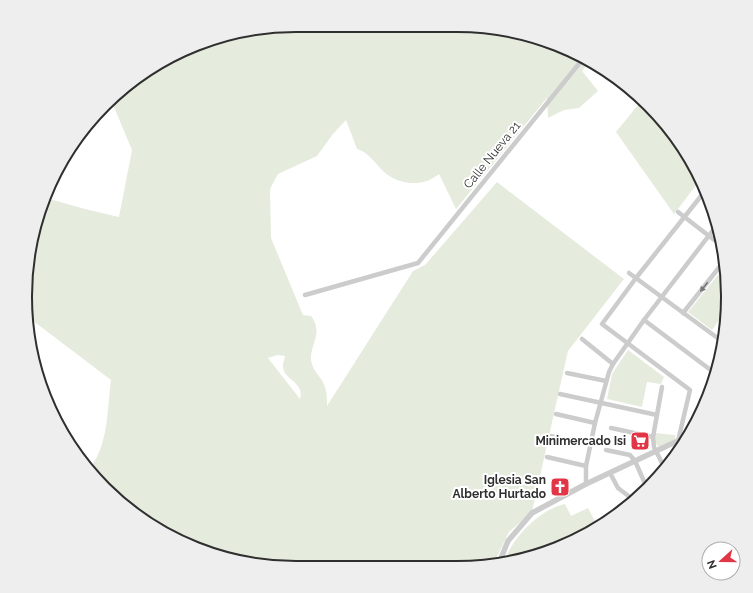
<svg xmlns="http://www.w3.org/2000/svg" width="753" height="593" viewBox="0 0 753 593" font-family="Raleway,sans-serif">
	<style>
		.green { fill: #e5ecdd; fill-rule: evenodd }
		.lines { fill: none; stroke-linecap: round; stroke-linejoin: round }
		.minor { stroke: #ccc; stroke-width: 4.5 }
		.tertiary { stroke: #ccc; stroke-width: 5.5 }
		.oneway { fill: #767676 }
		.labels { text-anchor: middle; stroke-width: 4; stroke-linejoin: round; paint-order: stroke }
		.street-label { font-size: 12px; fill: #2f2f2f; stroke: #fff }
		.poi-label { font-size: 12px; font-weight: bold; fill: #2f2f2f; stroke: #fff; text-anchor: end }
		.rim { fill: none; stroke: #2f2f2f; stroke-width: 2 }
	</style>
	<rect width="100%" height="100%" fill="#fff"/>
	<!-- green -->
	<g class="green">
		<path d="M296,25L474,26L544,39L588,63L582,71L598,91L579,108L564,110L548,118L547,98L456,209L439,174C422,188 398,185 383,171C375,163 368,152 357,149L346,120L333,134L317,156L278,174L270,189L271,238L303,315L311,316C324,333 310,344 311,360C312,368 317,373 321,379C327,388 327,396 327,406L413,271L425,265L497,182L624,279L568,351L532,512L509,532L494,563L481,566L457,563L433,567L244,563L193,547L145,522L93,476L88,470C109,447 107,409 111,380L28,317L25,297L34,226L46,198L85,209L119,217L132,150L111,100L161,61L226,34ZM277,355L285,356C285,358 283,362 283,365C282,380 305,381 300,399L268,358Z"/>
		<polygon points="642,100 661,118 692,161 700,180 674,214 616,132"/>
		<polygon points="726,265 727,319 722,316 712,330 688,312"/>
		<polygon points="628,350 664,377 661,384 647,382 642,407 607,399 612,374"/>
		<path d="M655,433L675,435V439L659,447C654,443 654,438 655,433Z"/>
		<path d="M565,504L571,516L588,508L598,527L592,532L544,554L504,562C512,538 540,509 565,504Z"/>
	</g>
	<g class="lines">
		<!-- minor -->
		<g class="minor">
			<polyline points="678,212 722,246"/>
			<polyline points="629,273 723,342"/>
			<polyline points="305,295 418,263 582,60"/>
			<polyline points="683,313 725,260"/>
			<polyline points="644,320 716,374"/>
			<polyline points="582,339 613,364"/>
			<polyline points="567,373 606,381"/>
			<polyline points="662,387 653,437 654,447 665,469"/>
			<polyline points="560,394 657,415"/>
			<polyline points="556,414 595,423"/>
			<polyline points="611,428 653,437"/>
			<polyline points="550,436 591,444"/>
			<polyline points="681,447 678,441 690,390 602,324 636,278 705,191"/>
			<polyline points="606,450 630,455 635,461 647,488"/>
			<polyline points="547,457 586,466"/>
			<polyline points="610,473 618,488 635,501"/>
			<polyline points="586,484 586,466 595,423 609,372 613,364 644,320 717,225"/>
			<polyline points="622,510 630,498"/>
		</g>
		<!-- tertiary -->
		<polyline class="tertiary" points="499,563 508,541 532,513 586,484 688,436"/>
	</g>
	<!-- one-way arrows -->
	<defs><path id="oneway-solid" d="M-6-.8H1V-3.2L6.5 0L1 3.2V.8H-6Z"/></defs>
	<use class="oneway" href="#oneway-solid" transform="translate(704 287) rotate(128)"/>
	<!-- icons -->
	<defs>
		<symbol id="supermarket-square" viewBox="-11 -11 22 22"><rect x="-9" y="-9" width="18" height="18" rx="4" fill="#e13646" stroke="#fff"/><path d="M-6-5.5h2.5l.6 2H6L4.5 2H-2.5L-4.4-4H-6ZM-1.5 3.2a1.3 1.3 0 1 0 .1 0ZM3 3.2a1.3 1.3 0 1 0 .1 0Z" fill="#fff"/></symbol>
		<symbol id="church-square" viewBox="-11 -11 22 22"><rect x="-9" y="-9" width="18" height="18" rx="4" fill="#e13646" stroke="#fff"/><path d="M-1.2-6h2.4v3.5h3.3v2.4h-3.3V6h-2.4V-.1h-3.3v-2.4h3.3Z" fill="#fff"/></symbol>
	</defs>
	<g fill-rule="evenodd">
		<use href="#supermarket-square" x="629" y="430" width="22" height="22"/>
		<use href="#church-square" x="549" y="476" width="22" height="22"/>
	</g>
	<g class="labels">
		<!-- street labels -->
		<g class="street-label">
			<text transform="translate(492 155) rotate(-51)" y="4">Calle Nueva 21</text>
		</g>
		<!-- poi labels -->
		<g class="poi-label">
			<text x="626" y="445">Minimercado Isi</text>
			<text x="546" y="484">Iglesia San<tspan x="546" dy="14">Alberto Hurtado</tspan></text>
		</g>
	</g>
	<!-- crop -->
	<path d="M0 0H753V593H0ZM296 32H457A264 264 0 0 1 721 296V297A264 264 0 0 1 457 561H296A264 264 0 0 1 32 297V296A264 264 0 0 1 296 32Z" fill="#eee" fill-rule="evenodd"/>
	<path class="rim" d="M296 32H457A264 264 0 0 1 721 296V297A264 264 0 0 1 457 561H296A264 264 0 0 1 32 297V296A264 264 0 0 1 296 32Z"/>
	<!-- north arrow -->
	<g transform="translate(721 561) rotate(249)"><circle r="19" fill="#ffffff" stroke="#acacac"/>
	<path d="M0-3L7 15L0 10L-7 15Z" fill="#e13646"/>
	<text y="-6" font-size="11" font-weight="bold" text-anchor="middle" fill="#2f2f2f">N</text>
	</g>
</svg>
